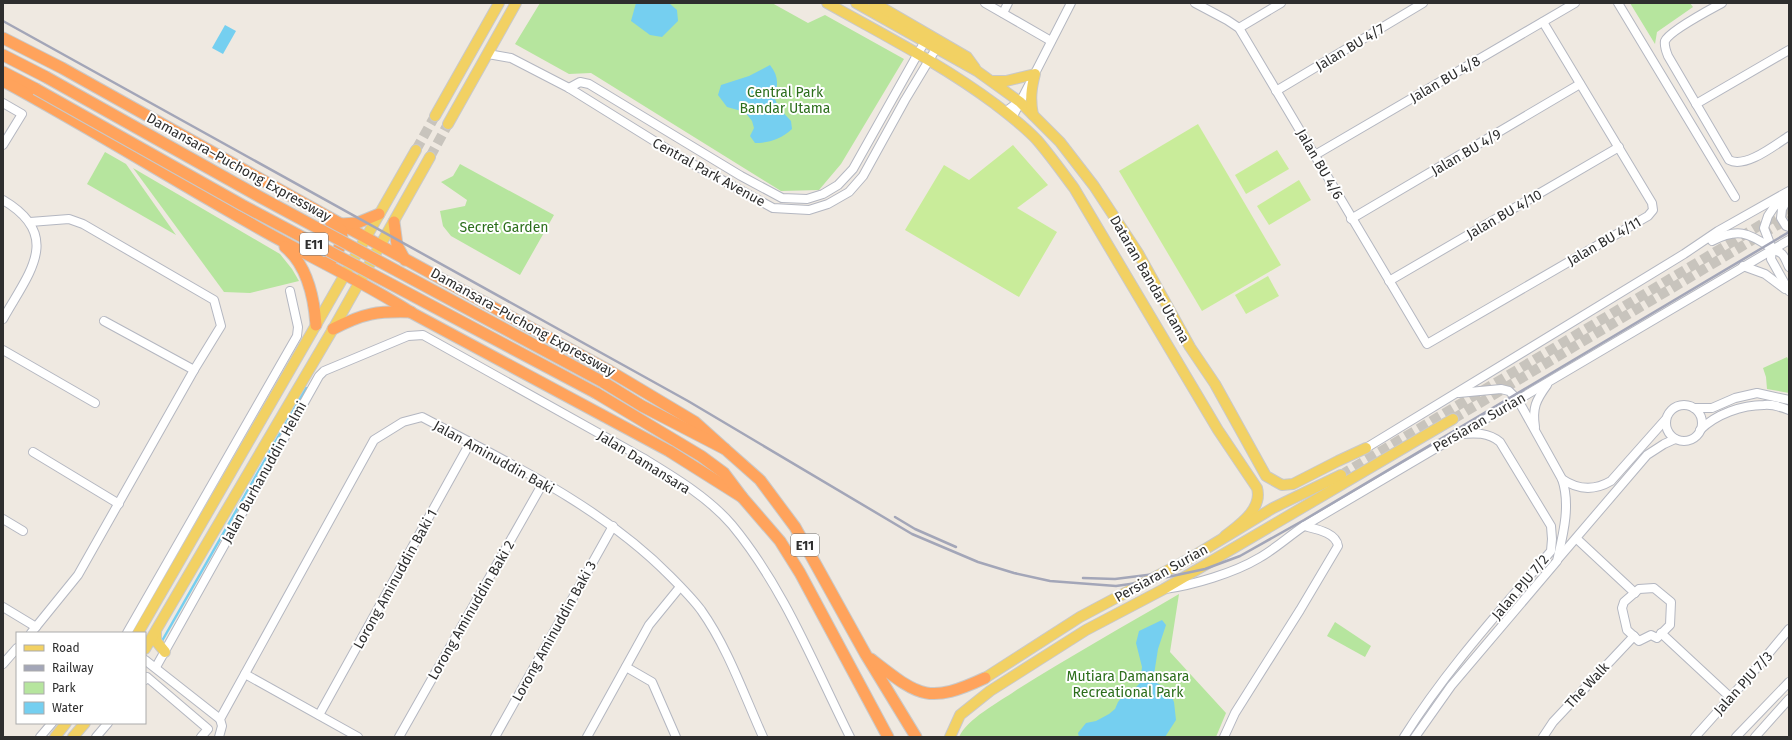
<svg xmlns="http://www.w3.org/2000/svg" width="1792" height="740" viewBox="0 0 1792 740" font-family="'Fira Sans',sans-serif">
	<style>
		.green { fill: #b6e59e }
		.pitch { fill: #c9ec9a }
		.water { fill: #75cff0 }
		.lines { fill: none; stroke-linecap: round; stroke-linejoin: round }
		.stream { stroke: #75cff0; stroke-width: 2.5 }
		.major-tunnel { stroke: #c8c4bd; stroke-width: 10; stroke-dasharray: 10 5; stroke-linecap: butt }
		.minor-casing { stroke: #b4b7c1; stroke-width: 10 }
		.major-casing { stroke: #c9c9c9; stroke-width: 12 }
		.highway-casing { stroke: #c9c9c9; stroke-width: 13 }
		.minor { stroke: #fff; stroke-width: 8 }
		.major { stroke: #f2d163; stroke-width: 10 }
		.highway { stroke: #ffa35c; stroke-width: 11 }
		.rail { stroke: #a3a6b8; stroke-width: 2.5 }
		.highway-bridge-casing { stroke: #c9c9c9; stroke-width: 13; stroke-linecap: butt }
		.highway-bridge { stroke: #ffa35c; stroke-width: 11 }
		.labels { text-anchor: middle; stroke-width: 4; stroke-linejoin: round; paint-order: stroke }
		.shield { fill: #fff; stroke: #6d6d6d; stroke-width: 1 }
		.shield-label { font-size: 13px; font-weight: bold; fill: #2e2e2e }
		.street-label { font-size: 14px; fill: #2e2e2e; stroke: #fff }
		.park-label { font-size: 14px; fill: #2c6e1b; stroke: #fff }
	</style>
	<rect width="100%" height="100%" fill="#efe9e1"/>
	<!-- green -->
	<g class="green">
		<polygon points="540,3 772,3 808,23 825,15 904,59 841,164 819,190 781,191 591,73 569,74 515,44"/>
		<polygon points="1630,3 1690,3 1693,7 1657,32 1655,44"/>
		<polygon points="105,152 126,164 176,235 87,184"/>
		<polygon points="460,164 554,215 520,275 451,236 443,226 440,211 465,206 467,200 441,182 453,176"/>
		<polygon points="133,168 280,254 292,269 299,281 250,293 224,292"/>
		<polygon points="1787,357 1789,361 1789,393 1767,389 1766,377 1763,368"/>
		<path d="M1179,594L1170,652L1226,713L1216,737H959C967,719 999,702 1015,691C1069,657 1124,626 1179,594Z"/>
		<polygon points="1335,622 1371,646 1365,657 1327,636"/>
	</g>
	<!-- pitch -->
	<g class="pitch">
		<polygon points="1198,124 1281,265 1202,311 1119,171"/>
		<polygon points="1013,145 1048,185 1017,208 1057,232 1019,297 905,230 944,165 969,180"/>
		<polygon points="1277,150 1289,169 1246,194 1235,175"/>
		<polygon points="1299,180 1311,200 1269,225 1257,206"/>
		<polygon points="1268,276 1279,296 1246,314 1235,295"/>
	</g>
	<!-- water -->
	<g class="water">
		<polygon points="636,3 669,3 677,10 678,21 662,37 650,35 631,21"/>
		<polygon points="225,25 236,31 223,54 212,48"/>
		<path d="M770,65C778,75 779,84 774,97L779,108L791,121L792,129C781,139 769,143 755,143L750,136L754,128L752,121L745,112L727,107L718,95L721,85L749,76Z"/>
		<polygon points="1162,620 1166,625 1158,649 1153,681 1168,689 1174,702 1176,720 1165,737 1079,737 1078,733 1086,723 1096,721 1109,714 1115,709 1118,702 1124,695 1133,690 1140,683 1142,667 1136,643 1139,631"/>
	</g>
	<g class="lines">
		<!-- stream -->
		<polyline class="stream" points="162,641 306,388"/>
		<!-- major-tunnel -->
		<g class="major-tunnel">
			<polyline points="416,150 435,116"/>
			<polyline points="430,157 448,124"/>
			<polyline points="1453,419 1789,218"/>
			<polyline points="1341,475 1789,208"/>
		</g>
		<defs>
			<g id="minor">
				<polyline points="985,3 1051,41"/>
				<polyline points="1195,3 1227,20 1239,28 1427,344 1648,216 1653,210 1652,203 1543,22"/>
				<polyline points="1618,3 1735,197"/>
				<path d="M1722,3C1711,9 1669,31 1665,41C1664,46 1666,51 1668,56L1729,160C1745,169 1775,145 1789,136"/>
				<polyline points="1003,13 1008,3"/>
				<polyline points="1239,28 1281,3"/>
				<polyline points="488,54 511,58 569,88 680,157 773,208 809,210 828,204 849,192 863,176 905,100 937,47"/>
				<polyline points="569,88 580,82 589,84 741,176 782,198 807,199 823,194 838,185 853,169 925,41"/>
				<polyline points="1276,91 1423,3"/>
				<polyline points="3,103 22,114 3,145"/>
				<polyline points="1696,104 1789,50"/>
				<polyline points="1005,112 1013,106 1020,102"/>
				<polyline points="1012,118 1071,3"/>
				<polyline points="1315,155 1575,3"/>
				<polyline points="1787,195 1774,207 1768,216 1764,228 1772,249 1771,259 1789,291"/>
				<polyline points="1789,197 1782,209 1781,218 1786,226 1789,227"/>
				<path d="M3,200C64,236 28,274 3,319"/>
				<polyline points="1351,219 1580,84"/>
				<polyline points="30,222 69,219 83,224 214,300 221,326 194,370 78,575 31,633"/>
				<path d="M1712,241C1737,228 1748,232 1771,248C1774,251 1779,251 1782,254C1785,257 1787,263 1789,267"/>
				<polyline points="1743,266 1765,274 1785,289"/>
				<polyline points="1389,281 1619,147"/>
				<polyline points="104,321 194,370"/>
				<polyline points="3,350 95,403"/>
				<circle cx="1684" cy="423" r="18"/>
				<polyline points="1694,408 1712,408 1735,398 1757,393 1789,400"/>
				<path d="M1535,427C1532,408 1536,400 1547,385"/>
				<path d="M1700,430C1716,414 1742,405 1764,405C1773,404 1781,407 1789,410"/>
				<polyline points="1366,448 1684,254 1718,231 1789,191"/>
				<polyline points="33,452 119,504"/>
				<path d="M1562,479C1578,490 1594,491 1611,481L1666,419"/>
				<polyline points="3,519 23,531"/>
				<polyline points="1577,539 1635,593"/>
				<polyline points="1558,559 1647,455 1664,444 1675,439"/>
				<polygon points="1654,588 1671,602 1670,625 1657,638 1651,635 1639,641 1627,630 1622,608 1624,602 1639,589"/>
				<path d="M1165,589C1193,585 1234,573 1259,558C1275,549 1289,536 1304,526L1789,240"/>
				<polyline points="3,607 36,627"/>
				<polyline points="127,633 297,336 298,327 290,291"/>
				<polyline points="1661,633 1731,698"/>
				<polyline points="145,660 220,719"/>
				<polyline points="3,664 17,648"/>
				<path d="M156,667L319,376L324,371L408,336L423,335L643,458C674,477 708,497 732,525C784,588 814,665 850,737"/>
				<polyline points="626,667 652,682 676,737"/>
				<polyline points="245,674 358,737"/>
				<polyline points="145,680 147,677 208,729 201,737"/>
				<polyline points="319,715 470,443"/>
				<polyline points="40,737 52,723"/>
				<polyline points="96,737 108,723"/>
				<path d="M219,737L222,726L220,719L374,440L403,422L422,417C509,463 601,506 670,576C681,587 692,598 701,610C728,648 744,695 763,737"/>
				<polyline points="399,737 543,483"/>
				<polyline points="495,737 613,526"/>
				<polyline points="587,737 649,625 680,587"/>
				<path d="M1224,737L1235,713L1300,610L1338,546C1336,532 1315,529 1304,526"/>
				<path d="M1404,737C1446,670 1500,611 1551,551L1552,539L1551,526L1500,442C1488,432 1475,433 1460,434"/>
				<path d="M1415,737L1451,686L1557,561C1563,535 1571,505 1562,479L1518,400L1509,391L1501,389L1459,393"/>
				<polyline points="1543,737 1553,722 1634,636"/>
				<polyline points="1695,737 1754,671 1789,629"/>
				<polyline points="1736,737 1789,682"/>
				<polyline points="1755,737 1789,699"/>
			</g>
			<g id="major">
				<path d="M827,3C884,35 943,65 995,104C1009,115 1024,126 1037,140C1050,155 1062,172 1074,188L1218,430L1257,488C1263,509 1239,525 1225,536"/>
				<polyline points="856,3 977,71 1020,102 1060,142 1094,186 1138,253 1190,347 1215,384 1266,476 1282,485 1293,484 1338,461 1366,448"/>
				<polyline points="874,3 967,57 975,68"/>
				<path d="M992,81H1006L1035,74C1031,89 1030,100 1033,115"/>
				<polyline points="435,116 499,3"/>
				<polyline points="448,124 516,3"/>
				<polyline points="156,632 156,641 165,652"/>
				<polyline points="138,633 316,325 416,150"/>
				<polyline points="145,649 333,329 430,157"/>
				<polyline points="985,678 1080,617 1189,559 1273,508 1341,475"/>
				<polyline points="55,737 66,723"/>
				<polyline points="73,737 85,723"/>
				<polyline points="950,737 960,715 990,691 1086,630 1164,589 1453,419"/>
			</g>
			<g id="highway">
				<polyline points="3,38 62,68 341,224 608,370 695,422 725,449"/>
				<polyline points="3,55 46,77"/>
				<polyline points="3,72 36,89"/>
				<path d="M3,81C94,130 181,185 271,235C318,261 367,284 412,313L669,451L742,497"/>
				<polyline points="394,222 397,245 405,260"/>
				<polyline points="341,224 357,223 379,214"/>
				<path d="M285,247C307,265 314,297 316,325"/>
				<path d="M329,260L332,259C339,250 344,241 341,230L331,224"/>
				<path d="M333,329C364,313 377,311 411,312"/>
				<polyline points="603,382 642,406 725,449 760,480 795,527 866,655 916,737"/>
				<polyline points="596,393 701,456 724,473 742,497 780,541 800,573 888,737"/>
				<path d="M871,659C919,696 927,705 985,678"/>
			</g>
		</defs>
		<!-- minor casing -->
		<use href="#minor" class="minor-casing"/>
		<!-- major casing -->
		<use href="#major" class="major-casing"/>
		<!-- highway casing -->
		<use href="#highway" class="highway-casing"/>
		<!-- minor -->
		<use href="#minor" class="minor"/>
		<!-- major -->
		<use href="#major" class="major"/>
		<!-- highway -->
		<use href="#highway" class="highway"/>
		<!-- rail -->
		<g class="rail">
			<polyline points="3,21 688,401 912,534 978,562 1014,573 1050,581 1116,586 1144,582 1205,569 1240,556 1304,520 1789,232"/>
			<polyline points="895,517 915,529 956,547"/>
			<polyline points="1083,578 1115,579 1155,574"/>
		</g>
		<defs>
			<g id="highway-bridge">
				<polyline points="46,77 260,197 603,382"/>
				<polyline points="36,89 242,205 596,393"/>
			</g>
		</defs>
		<!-- highway-bridge casing -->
		<use href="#highway-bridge" class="highway-bridge-casing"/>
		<!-- highway-bridge -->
		<use href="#highway-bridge" class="highway-bridge"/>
	</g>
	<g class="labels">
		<!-- shield labels -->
		<g class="shield">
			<rect x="300" y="233" width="28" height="22" rx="3"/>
			<rect x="791" y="534" width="28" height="22" rx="3"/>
		</g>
		<g class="shield-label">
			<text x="314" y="249">E11</text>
			<text x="805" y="550">E11</text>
		</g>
		<!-- street labels -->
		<g class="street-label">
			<text transform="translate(1350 47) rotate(-31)" y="5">Jalan BU 4/7</text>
			<text transform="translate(1445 79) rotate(-30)" y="5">Jalan BU 4/8</text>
			<text transform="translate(1466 152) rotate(-30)" y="5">Jalan BU 4/9</text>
			<text transform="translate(1320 164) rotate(60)" y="5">Jalan BU 4/6</text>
			<text transform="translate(239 167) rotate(29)" y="5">Damansara–Puchong Expressway</text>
			<text transform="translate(709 172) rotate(29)" y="5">Central Park Avenue</text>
			<text transform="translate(1504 214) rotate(-30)" y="5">Jalan BU 4/10</text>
			<text transform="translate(1604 241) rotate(-30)" y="5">Jalan BU 4/11</text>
			<text transform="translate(1150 279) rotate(60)" y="5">Dataran Bandar Utama</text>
			<text transform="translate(523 322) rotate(29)" y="5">Damansara–Puchong Expressway</text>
			<text transform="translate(1479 422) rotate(-30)" y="5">Persiaran Surian</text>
			<text transform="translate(494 457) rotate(29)" y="5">Jalan Aminuddin Baki</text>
			<text transform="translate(644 462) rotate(32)" y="5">Jalan Damansara</text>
			<text transform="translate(264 472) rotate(-61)" y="5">Jalan Burhanuddin Helmi</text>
			<text transform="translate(1161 573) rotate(-29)" y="5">Persiaran Surian</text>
			<text transform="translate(395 579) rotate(-61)" y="5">Lorong Aminuddin Baki 1</text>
			<text transform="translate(1520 587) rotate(-50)" y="5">Jalan PJU 7/2</text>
			<text transform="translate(471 610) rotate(-60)" y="5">Lorong Aminuddin Baki 2</text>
			<text transform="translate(554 631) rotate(-61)" y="5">Lorong Aminuddin Baki 3</text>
			<text transform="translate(1743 683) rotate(-48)" y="5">Jalan PJU 7/3</text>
			<text transform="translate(1587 685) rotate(-47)" y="5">The Walk</text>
		</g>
		<!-- park labels -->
		<g class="park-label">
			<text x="785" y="97">Central Park<tspan x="785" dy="16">Bandar Utama</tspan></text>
			<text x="504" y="232">Secret Garden</text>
			<text x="1128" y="681">Mutiara Damansara<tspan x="1128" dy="16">Recreational Park</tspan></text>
		</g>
	</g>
	<!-- border -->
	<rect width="1792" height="740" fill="none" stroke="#2e2e2e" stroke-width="8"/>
	<!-- legend -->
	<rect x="16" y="632" width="130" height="92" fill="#ffffff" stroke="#ababab"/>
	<rect x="24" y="645" width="20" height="6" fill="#f2d163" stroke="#ababab"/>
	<text x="52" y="652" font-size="12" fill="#2e2e2e">Road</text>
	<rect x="24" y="665" width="20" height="6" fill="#a3a6b8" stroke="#ababab"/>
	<text x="52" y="672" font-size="12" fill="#2e2e2e">Railway</text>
	<rect x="24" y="682" width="20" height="12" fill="#b6e59e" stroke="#ababab"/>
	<text x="52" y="692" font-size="12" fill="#2e2e2e">Park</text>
	<rect x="24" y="702" width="20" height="12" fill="#75cff0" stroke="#ababab"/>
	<text x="52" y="712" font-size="12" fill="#2e2e2e">Water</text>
</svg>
